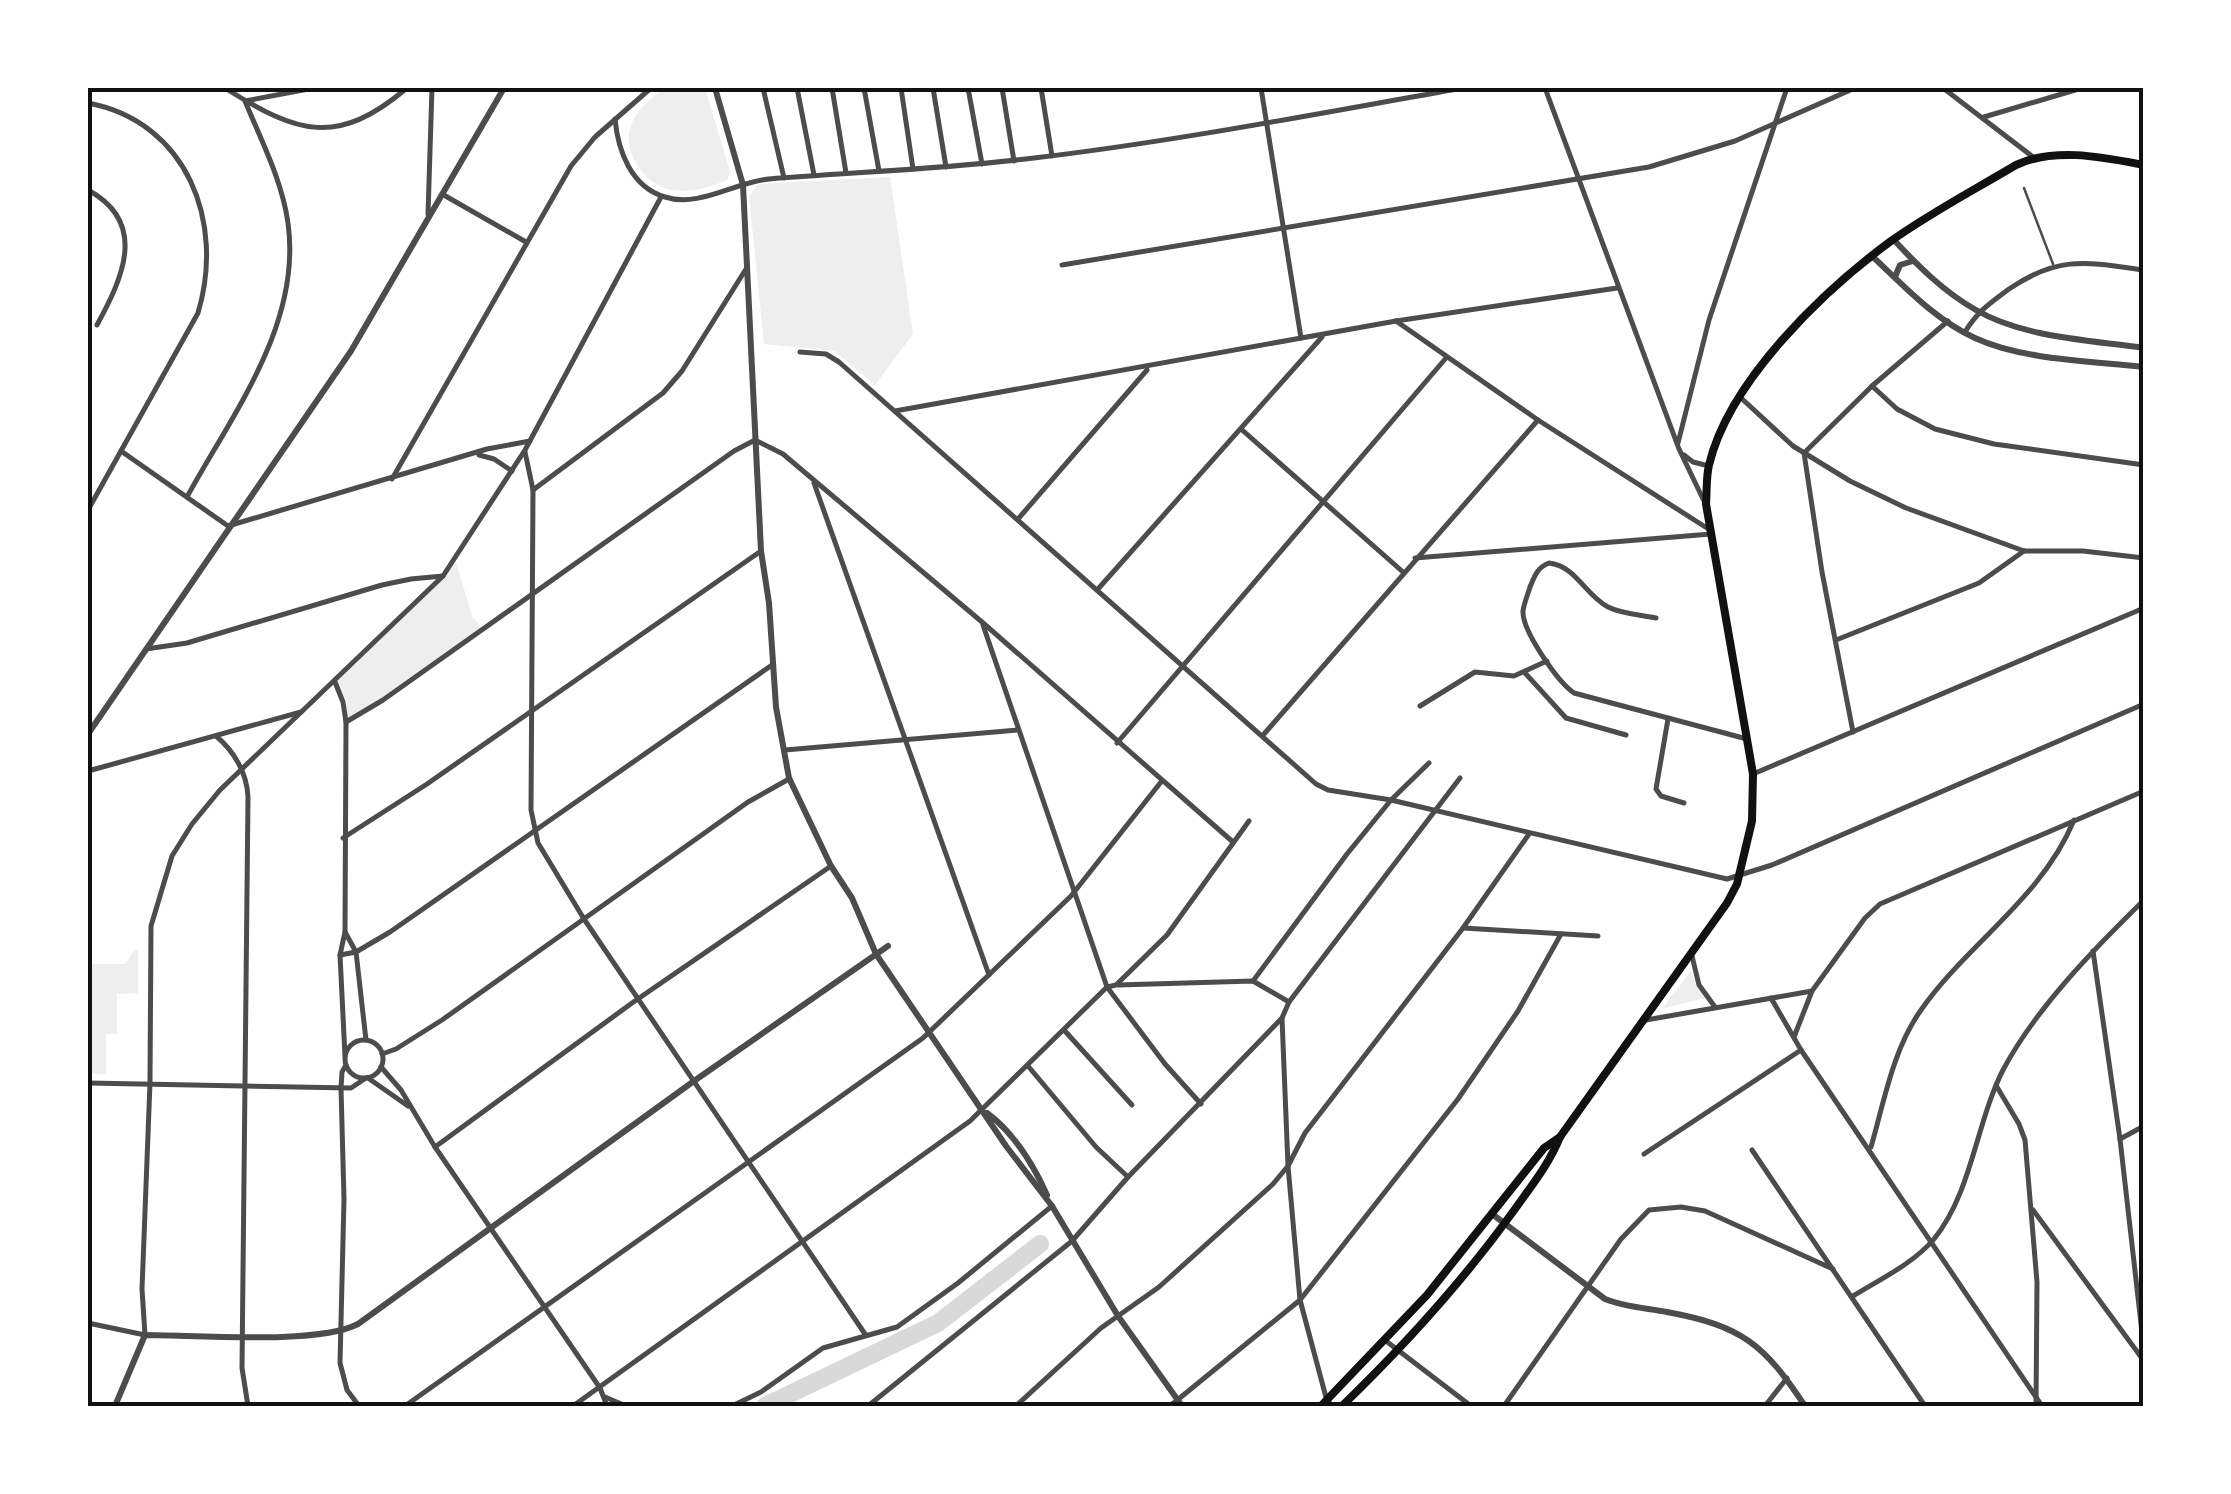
<svg xmlns="http://www.w3.org/2000/svg" width="2231" height="1494" viewBox="0 0 2231 1494" font-family="'Times New Roman',serif">
	<style>
		.green { fill: #eee }
		.lines { fill: none; stroke-linecap: round; stroke-linejoin: round }
		.river { stroke: #d9d9d9; stroke-width: 18 }
		.service { stroke: #4c4c4c; stroke-width: 2.5 }
		.minor { stroke: #4c4c4c; stroke-width: 5 }
		.tertiary { stroke: #4c4c4c; stroke-width: 6 }
		.secondary { stroke: #111; stroke-width: 8 }
		.neatline { fill: none; stroke: #111; stroke-width: 4 }
	</style>
	<rect width="100%" height="100%" fill="#fff"/>
	<!-- green -->
	<g class="green">
		<path d="M664,88H705L730,171L727,180C712,187 689,193 672,190C644,185 620,150 632,123C638,108 652,98 664,88Z"/>
		<polygon points="890,177 913,334 875,385 834,351 764,344 749,196 758,184"/>
		<polygon points="456,562 472,616 483,629 379,702 346,721 347,702 337,682 443,579"/>
		<polygon points="135,949 138,950 138,993 117,994 117,1034 106,1034 106,1074 88,1074 88,964 125,964"/>
		<polygon points="1691,971 1697,988 1705,998 1662,1009"/>
	</g>
	<g class="lines">
		<!-- river -->
		<polyline class="river" points="765,1406 938,1323 1040,1244"/>
		<!-- service -->
		<polyline class="service" points="2024,188 2053,264"/>
		<!-- minor -->
		<g class="minor">
			<path d="M225,88C298,134 337,147 407,88"/>
			<polyline points="763,88 784,178"/>
			<polyline points="797,88 814,175"/>
			<polyline points="832,88 846,173"/>
			<polyline points="864,88 879,171"/>
			<polyline points="901,88 913,169"/>
			<polyline points="933,88 946,167"/>
			<polyline points="968,88 982,164"/>
			<polyline points="1002,88 1014,161"/>
			<polyline points="1041,88 1052,156"/>
			<polyline points="1261,88 1301,338"/>
			<polyline points="1545,88 1679,449 1704,501"/>
			<polyline points="1943,88 2033,157"/>
			<path d="M88,103C188,122 225,223 198,313L88,510"/>
			<polyline points="1984,117 2082,88"/>
			<path d="M615,119C618,151 631,187 665,197C699,208 735,182 769,179C857,172 946,169 1034,158C1178,141 1320,113 1463,88"/>
			<path d="M88,190C149,223 122,279 97,325"/>
			<polyline points="442,194 526,242"/>
			<polyline points="428,214 432,88"/>
			<polyline points="1062,265 1649,167 1735,141 1855,88"/>
			<polyline points="1396,321 1538,420 1710,530"/>
			<path d="M1965,332C1977,312 1990,303 2009,289C2059,255 2087,262 2144,270"/>
			<polyline points="800,352 826,354 839,362 1316,784 1328,790 1391,800 1727,879 1772,865 2144,704"/>
			<polyline points="1872,386 1897,409 1935,429 1994,444 2144,465"/>
			<polyline points="1740,397 1793,446 1850,481 1906,508 2024,551 2083,551 2144,558"/>
			<polyline points="895,411 1396,321 1617,288"/>
			<polyline points="1241,429 1403,572"/>
			<polyline points="1678,443 1709,320 1787,88"/>
			<polyline points="121,451 228,526 487,449 530,441"/>
			<polyline points="525,452 533,490 531,810 538,843 584,919 865,1334"/>
			<polyline points="479,455 494,459 512,471"/>
			<polyline points="1684,455 1693,462 1709,466"/>
			<polyline points="392,479 571,166 595,137 651,88"/>
			<polyline points="814,483 989,975"/>
			<polyline points="533,490 663,393 682,371 746,269"/>
			<path d="M187,497C233,413 302,324 288,223C282,180 261,140 245,101L314,88"/>
			<polyline points="1018,519 1147,370"/>
			<polyline points="1415,558 1711,534"/>
			<polyline points="1098,589 1322,337"/>
			<path d="M1656,618C1641,615 1622,614 1608,607C1585,595 1576,566 1549,563C1537,568 1535,575 1530,587C1528,594 1524,603 1523,611C1522,631 1558,682 1574,693L1747,739"/>
			<polyline points="983,625 1107,987 1165,1064 1201,1104"/>
			<polyline points="1836,640 1979,583 2024,551"/>
			<polyline points="146,649 187,643 382,585 411,579 443,576"/>
			<polyline points="1525,673 1566,718 1626,735"/>
			<polyline points="335,682 343,702 346,722 345,932 340,955 345,1056"/>
			<polyline points="1420,706 1475,672 1514,676 1547,661"/>
			<polyline points="1668,719 1656,789 1661,796 1684,803"/>
			<polyline points="346,722 383,700 734,451 755,440 783,454 982,622 1233,842"/>
			<polyline points="1853,732 1822,572 1804,453 1872,386 1948,321"/>
			<polyline points="1264,734 1538,420"/>
			<path d="M216,736C234,751 247,773 248,797L242,1368L248,1406"/>
			<polyline points="1117,743 1446,358"/>
			<polyline points="785,750 1018,730"/>
			<polyline points="88,771 301,712"/>
			<polyline points="1753,774 2144,608"/>
			<polyline points="343,838 427,784 761,551"/>
			<polyline points="1463,928 1598,936"/>
			<polyline points="345,932 356,952 366,1040"/>
			<polyline points="2093,951 2120,1139 2144,1350"/>
			<polyline points="340,955 356,952 390,932 772,665"/>
			<polyline points="1692,956 1699,985 1715,1007"/>
			<polyline points="1253,981 1347,854 1391,800 1429,763"/>
			<polyline points="1118,985 1253,981 1289,1002"/>
			<polyline points="1771,998 1801,1050 2042,1406"/>
			<polyline points="1282,1018 1288,1166 1300,1300 1327,1401 1333,1406"/>
			<polyline points="1646,1020 1812,991"/>
			<polyline points="1064,1030 1132,1105"/>
			<polyline points="1794,1037 1812,991 1865,918 1880,904 2144,791"/>
			<circle cx="364" cy="1059" r="19"/>
			<polyline points="382,1054 396,1049 442,1020 748,802 789,779"/>
			<polyline points="346,1065 342,1072 341,1088 344,1199 340,1363 347,1390 359,1406"/>
			<polyline points="1028,1066 1096,1147 1128,1177"/>
			<polyline points="381,1067 401,1090 435,1147 600,1388 607,1406"/>
			<polyline points="368,1078 408,1106"/>
			<polyline points="88,1083 351,1088 366,1078"/>
			<polyline points="1997,1087 2019,1124 2025,1140 2037,1282 2036,1406"/>
			<polyline points="2120,1139 2144,1126"/>
			<polyline points="435,1147 632,1003 831,866"/>
			<path d="M1871,1147C1884,1102 1893,1049 1921,1010C1968,943 2042,898 2074,820"/>
			<polyline points="1752,1150 1925,1406"/>
			<polyline points="1644,1154 1801,1050"/>
			<polyline points="2033,1210 2144,1361"/>
			<path d="M1853,1296C1879,1280 1914,1263 1934,1239C1972,1192 1976,1123 2003,1070C2036,1008 2094,949 2144,900"/>
			<polyline points="88,1323 145,1335 142,1289 150,1083 151,926 172,856 192,824 220,790 443,576 525,450 661,197"/>
			<polyline points="1386,1341 1471,1406"/>
			<polyline points="605,1397 626,1406"/>
			<polyline points="405,1406 923,1038 1071,896 1161,782"/>
			<polyline points="573,1406 970,1121 1107,987 1116,985 1167,935 1249,821"/>
			<polyline points="732,1406 761,1392 823,1348 897,1327 958,1283 1052,1206"/>
			<polyline points="868,1406 1072,1241 1128,1177 1282,1018 1289,1002 1460,778"/>
			<polyline points="1016,1406 1101,1328 1159,1287 1273,1184 1288,1166 1305,1133 1463,928 1529,834"/>
			<polyline points="1170,1406 1300,1300 1458,1099 1518,1011 1561,934"/>
			<polyline points="1504,1406 1621,1239 1649,1210 1681,1207 1705,1211 1833,1269"/>
			<polyline points="1765,1406 1787,1378"/>
		</g>
		<!-- tertiary -->
		<g class="tertiary">
			<polyline points="715,88 743,185 761,551 769,603 776,707 789,778 831,866 852,898 876,954 1006,1146 1052,1206"/>
			<path d="M1893,239C1918,266 1944,292 1976,310C2024,338 2090,340 2144,348"/>
			<path d="M1872,256C1903,285 1935,320 1975,338C2022,360 2092,361 2144,367"/>
			<polyline points="1895,277 1900,265 1913,261"/>
			<polyline points="88,734 351,351 504,88"/>
			<path d="M987,1113C1014,1133 1033,1164 1047,1195"/>
			<polyline points="1052,1206 1118,1316 1182,1406"/>
			<path d="M1492,1214L1605,1299C1625,1307 1646,1308 1667,1312C1742,1326 1764,1344 1805,1406"/>
			<path d="M115,1406L145,1335C195,1335 318,1345 358,1324L694,1081L888,946"/>
		</g>
		<!-- secondary -->
		<g class="secondary">
			<polyline points="1321,1406 1427,1295 1544,1148 1560,1137"/>
			<path d="M1342,1406C1405,1345 1464,1280 1515,1209C1532,1185 1549,1164 1560,1137L1727,903L1737,884L1752,821L1753,774L1706,504C1707,491 1706,477 1709,465C1729,381 1823,291 1891,241C1930,213 1974,190 2016,165C2055,147 2102,157 2144,165"/>
		</g>
	</g>
	<!-- border -->
	<rect width="2231" height="1494" fill="none" stroke="#ffffff" stroke-width="180"/>
	<rect x="90" y="90" width="2051" height="1314" class="neatline"/>
</svg>
